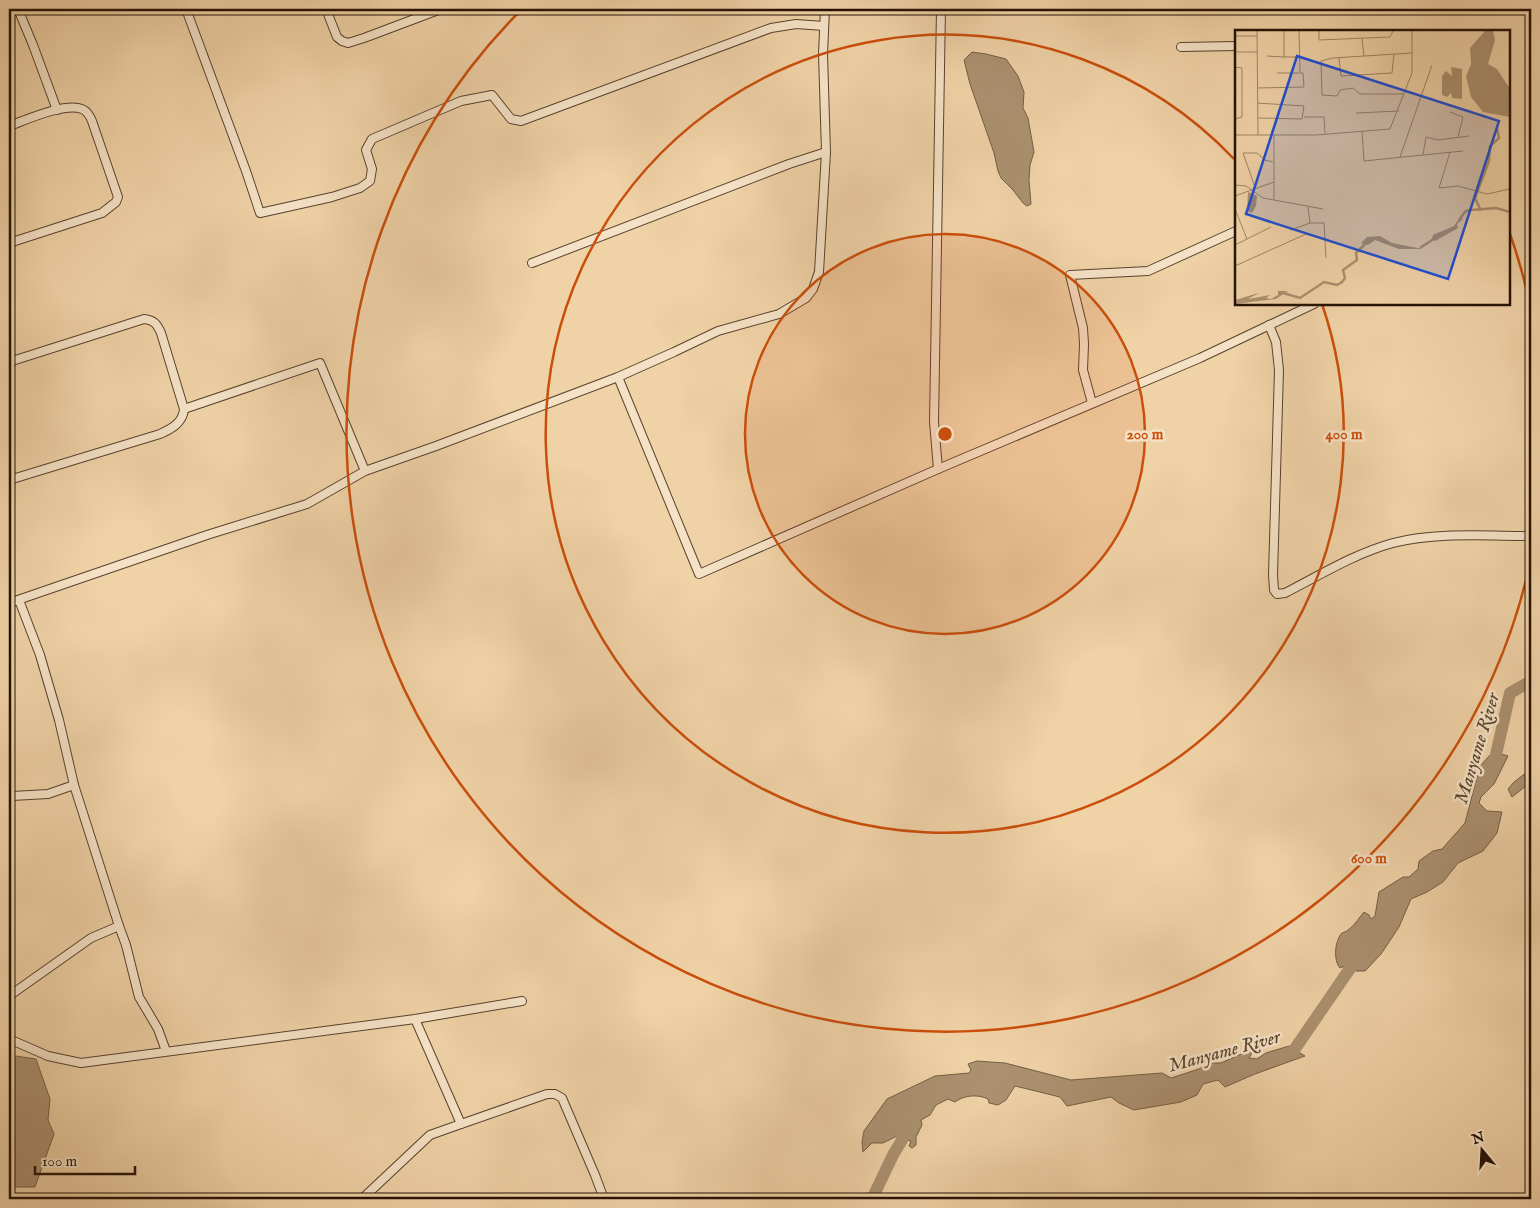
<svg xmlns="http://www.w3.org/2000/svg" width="1540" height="1208" viewBox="0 0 1540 1208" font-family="'IM FELL English',serif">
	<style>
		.water { fill: #ab9170; stroke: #755e45 }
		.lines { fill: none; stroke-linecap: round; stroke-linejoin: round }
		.river { stroke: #ab9170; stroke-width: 12 }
		.minor-casing { stroke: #58422d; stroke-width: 10 }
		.minor { stroke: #f5e2c6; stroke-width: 8 }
		.ring { fill: none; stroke: #cb4e0b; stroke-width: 2.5 }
		.labels { text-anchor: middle; stroke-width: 5; stroke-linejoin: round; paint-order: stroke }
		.water-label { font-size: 19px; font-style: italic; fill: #5b452f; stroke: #f5e2c6 }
		.inset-river { fill: none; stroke: #ab9170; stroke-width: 2.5 }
		.inset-road { fill: none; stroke: #9f8566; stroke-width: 1 }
		.view { fill: #1d4ed8; fill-opacity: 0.15; stroke: #1d4ed8; stroke-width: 2.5 }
		.inset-edge { fill: none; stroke: #251204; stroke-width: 2.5 }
		.centre { fill: #cb4e0b; stroke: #f5e2c6; stroke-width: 2.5 }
		.ring-label { font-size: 15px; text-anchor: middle; font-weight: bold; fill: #cb4e0b; stroke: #f5e2c6; stroke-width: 5; stroke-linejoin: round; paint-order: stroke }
	</style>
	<rect width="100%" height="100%" fill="#f0d2a7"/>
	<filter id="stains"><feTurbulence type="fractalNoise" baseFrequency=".004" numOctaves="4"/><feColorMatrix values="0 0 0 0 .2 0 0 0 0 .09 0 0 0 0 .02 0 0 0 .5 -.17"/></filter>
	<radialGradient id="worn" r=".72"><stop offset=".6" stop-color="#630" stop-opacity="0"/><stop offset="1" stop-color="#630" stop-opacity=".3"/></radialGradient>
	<!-- water -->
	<g class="water">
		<polygon points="972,52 986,54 1006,59 1018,76 1024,92 1023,108 1028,118 1034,152 1030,165 1029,180 1031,204 1027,206 1023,203 1013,190 1001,178 998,171 994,153 970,84 964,60"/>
		<path d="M1492,753L1501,754L1508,756L1494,784L1481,797L1479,803L1487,811L1502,812L1497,833L1483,851L1458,863L1443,882L1427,892L1411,899L1399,927L1381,954L1365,971H1356L1345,966L1340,968C1333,960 1335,942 1341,934C1343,932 1346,932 1348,930C1354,926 1359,918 1364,912L1369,915L1371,919L1375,916L1379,892L1403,877H1409L1418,869L1419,861L1433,851L1442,849L1465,823L1480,766Z"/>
		<polygon points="1531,769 1531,782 1512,797 1508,789 1514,782"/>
		<path d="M1289,1046L1305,1056L1255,1074L1225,1087L1218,1080L1203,1084L1197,1095L1181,1102L1134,1110L1119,1103L1111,1097L1067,1106L1060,1097L1015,1086L1006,1100L998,1105L989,1103L988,1099C978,1094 964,1095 955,1102L948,1099L936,1105L930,1115L921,1120L922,1125L916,1137V1145L912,1148L909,1146L911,1141L906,1140L904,1142L897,1136L883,1143H872L863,1152L862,1142L864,1131L887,1099L935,1076L969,1073L971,1070L968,1064L977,1061L1005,1063L1071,1080L1162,1073L1171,1078L1199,1069L1211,1063H1221L1248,1051L1252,1053L1249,1058L1257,1059L1266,1053Z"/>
		<polygon points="9,1055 36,1059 50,1099 48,1120 54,1134 35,1187 9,1187"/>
	</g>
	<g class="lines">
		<!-- river -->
		<g class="river">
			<polyline points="1490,768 1495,759 1510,693 1531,681"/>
			<polyline points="1280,1057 1292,1053 1360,954"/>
			<polyline points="872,1199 893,1155 902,1140 900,1125"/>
		</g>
		<defs>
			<g id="minor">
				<polyline points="18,9 33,45 57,110"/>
				<polyline points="186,9 246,171 260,213 332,197 360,188 370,181 372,169 366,150 372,139 461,101 492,95 511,119 521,121 771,28 796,24 824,26"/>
				<polyline points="326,9 337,37 342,41 348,43 364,38 441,9"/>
				<polyline points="1181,47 1236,46"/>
				<path d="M9,126C26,120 65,102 82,109C87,111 90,116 92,121L118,197L116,202L102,213L9,243"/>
				<polyline points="532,263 789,164 826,152"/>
				<path d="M1269,325L1276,342L1279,370L1273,575L1274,590L1277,594L1285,593C1320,575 1356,553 1393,543C1436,532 1487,536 1531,536"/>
				<path d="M9,362L144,319C154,320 157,324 161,333L184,409C183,423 171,429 160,434L9,480"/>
				<polyline points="618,377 699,574 938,469 1200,358 1314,304"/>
				<polyline points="1092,403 1083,370 1084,344 1083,328 1070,275 1148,271 1236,231"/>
				<polyline points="184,409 320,363 365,471"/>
				<polyline points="938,469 934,422 941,9"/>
				<polyline points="9,603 207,535 307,504 365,471 436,446 618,377 674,352 718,331 779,314 806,298 813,289 819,272 826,152 823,54 825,9"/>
				<polyline points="9,794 12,796 48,794 74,785"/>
				<polyline points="119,926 126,945 139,997 158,1029 166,1051"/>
				<polyline points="9,996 91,938 119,926 74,785 59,720 40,655 19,600"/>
				<polyline points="415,1019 461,1124 547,1094 555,1094 562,1098 595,1175 604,1199"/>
				<polyline points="9,1039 48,1056 81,1063 415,1019 522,1001"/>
				<polyline points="362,1199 430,1135 461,1124"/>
			</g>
		</defs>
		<!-- minor casing -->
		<use href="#minor" class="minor-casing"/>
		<!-- minor -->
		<use href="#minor" class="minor"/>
	</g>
	<!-- distance rings -->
	<circle cx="945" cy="434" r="200" fill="#cb4e0b" fill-opacity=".12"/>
	<g class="ring">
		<circle cx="945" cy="434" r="200"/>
		<path d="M1322 304A399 399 0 1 1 1234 159"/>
		<path d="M1531 559A599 599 0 1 1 521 10M1510 234A599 599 0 0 1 1531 309"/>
	</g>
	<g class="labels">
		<!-- water labels -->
		<g class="water-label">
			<text transform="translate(1476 748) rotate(-73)" y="7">Manyame River</text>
			<text transform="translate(1224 1050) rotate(-15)" y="7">Manyame River</text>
		</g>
	</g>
	<!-- overview -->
	<g transform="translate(1235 30)">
		<rect width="275" height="275" fill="#f0d2a7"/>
		<path d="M250,1H258L260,10L253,34L262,39L275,59V87L248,82L236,67L231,46L236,34L235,18ZM216,37L227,39V69L217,68L216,63L212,67L207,65V46L211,41L217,46ZM13,162L22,166L21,176L17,183L12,181ZM224,189H228L222,194L223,198L200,211L197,209L198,205L219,196ZM145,206L157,213L188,219H164L140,210L133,215L126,213L132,207ZM43,261H53L41,269L0,274V270L20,264L24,263L13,269L35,265L31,268L36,269L43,265Z" fill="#ab9170"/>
		<path class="inset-river" d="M246,181L240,168L254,131L255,116L264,108L262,99M224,190L231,181L236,180L261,178L275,182M185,218L200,208M48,263L65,268L89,252L102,255L107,252L110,248L108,240L122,230L121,223L134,210"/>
		<path class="inset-road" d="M22,1L23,105M49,1V27H64M64,1L65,42M84,1V10L155,7L158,1M0,6H22M127,8L129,26M0,22H22M32,26L49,27M104,28L106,46L157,43L159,24M0,37L7,38V87L0,89M22,58L69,57L68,43H42M169,64H125L118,58L105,60L102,66L87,65L86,31L98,28L177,23M22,73L69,76L67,89L23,88M215,82L228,87L223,107M121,83L164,81M69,87H89L90,103M127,101L129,131L228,121M0,105H81L155,99L177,43V1M215,122L204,158L223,156L252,164L275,159M188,125L191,107L203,110L234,106M165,127L197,35M39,152V170M0,155L11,156L28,168L88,179M20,157L8,123H22L30,130L38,132M0,166L39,152V105M73,177L75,193H89L91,228M0,179L12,209M56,200L75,193M0,215L36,197M0,236L71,204L75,205"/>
		<path class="view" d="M62,26L264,91L213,249L11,184Z"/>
		<rect width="275" height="275" class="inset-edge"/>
	</g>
	<circle cx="945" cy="434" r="8" class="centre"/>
	<g class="ring-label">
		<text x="1145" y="439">200 m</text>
		<text x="1344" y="439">400 m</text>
		<text x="1369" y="863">600 m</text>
	</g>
	<!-- margin -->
	<rect width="1540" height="1208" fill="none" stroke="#f0d2a7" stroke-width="30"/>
	<rect x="10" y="10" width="1520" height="1188" fill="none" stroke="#251204" stroke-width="2.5"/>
	<rect x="15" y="15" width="1510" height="1178" fill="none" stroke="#251204"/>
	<!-- north arrow -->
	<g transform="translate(1482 1150) rotate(342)" stroke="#f5e2c6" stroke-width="4" paint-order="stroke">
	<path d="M0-4L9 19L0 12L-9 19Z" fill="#251204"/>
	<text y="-8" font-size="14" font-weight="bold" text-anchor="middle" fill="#251204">N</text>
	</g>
	<!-- scale -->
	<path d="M35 1166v8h100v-8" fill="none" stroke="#251204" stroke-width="2.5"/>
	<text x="42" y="1166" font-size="15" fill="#251204" stroke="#f5e2c6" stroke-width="4" paint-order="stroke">100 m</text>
	<rect width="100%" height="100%" filter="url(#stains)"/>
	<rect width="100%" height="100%" fill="url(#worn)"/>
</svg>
